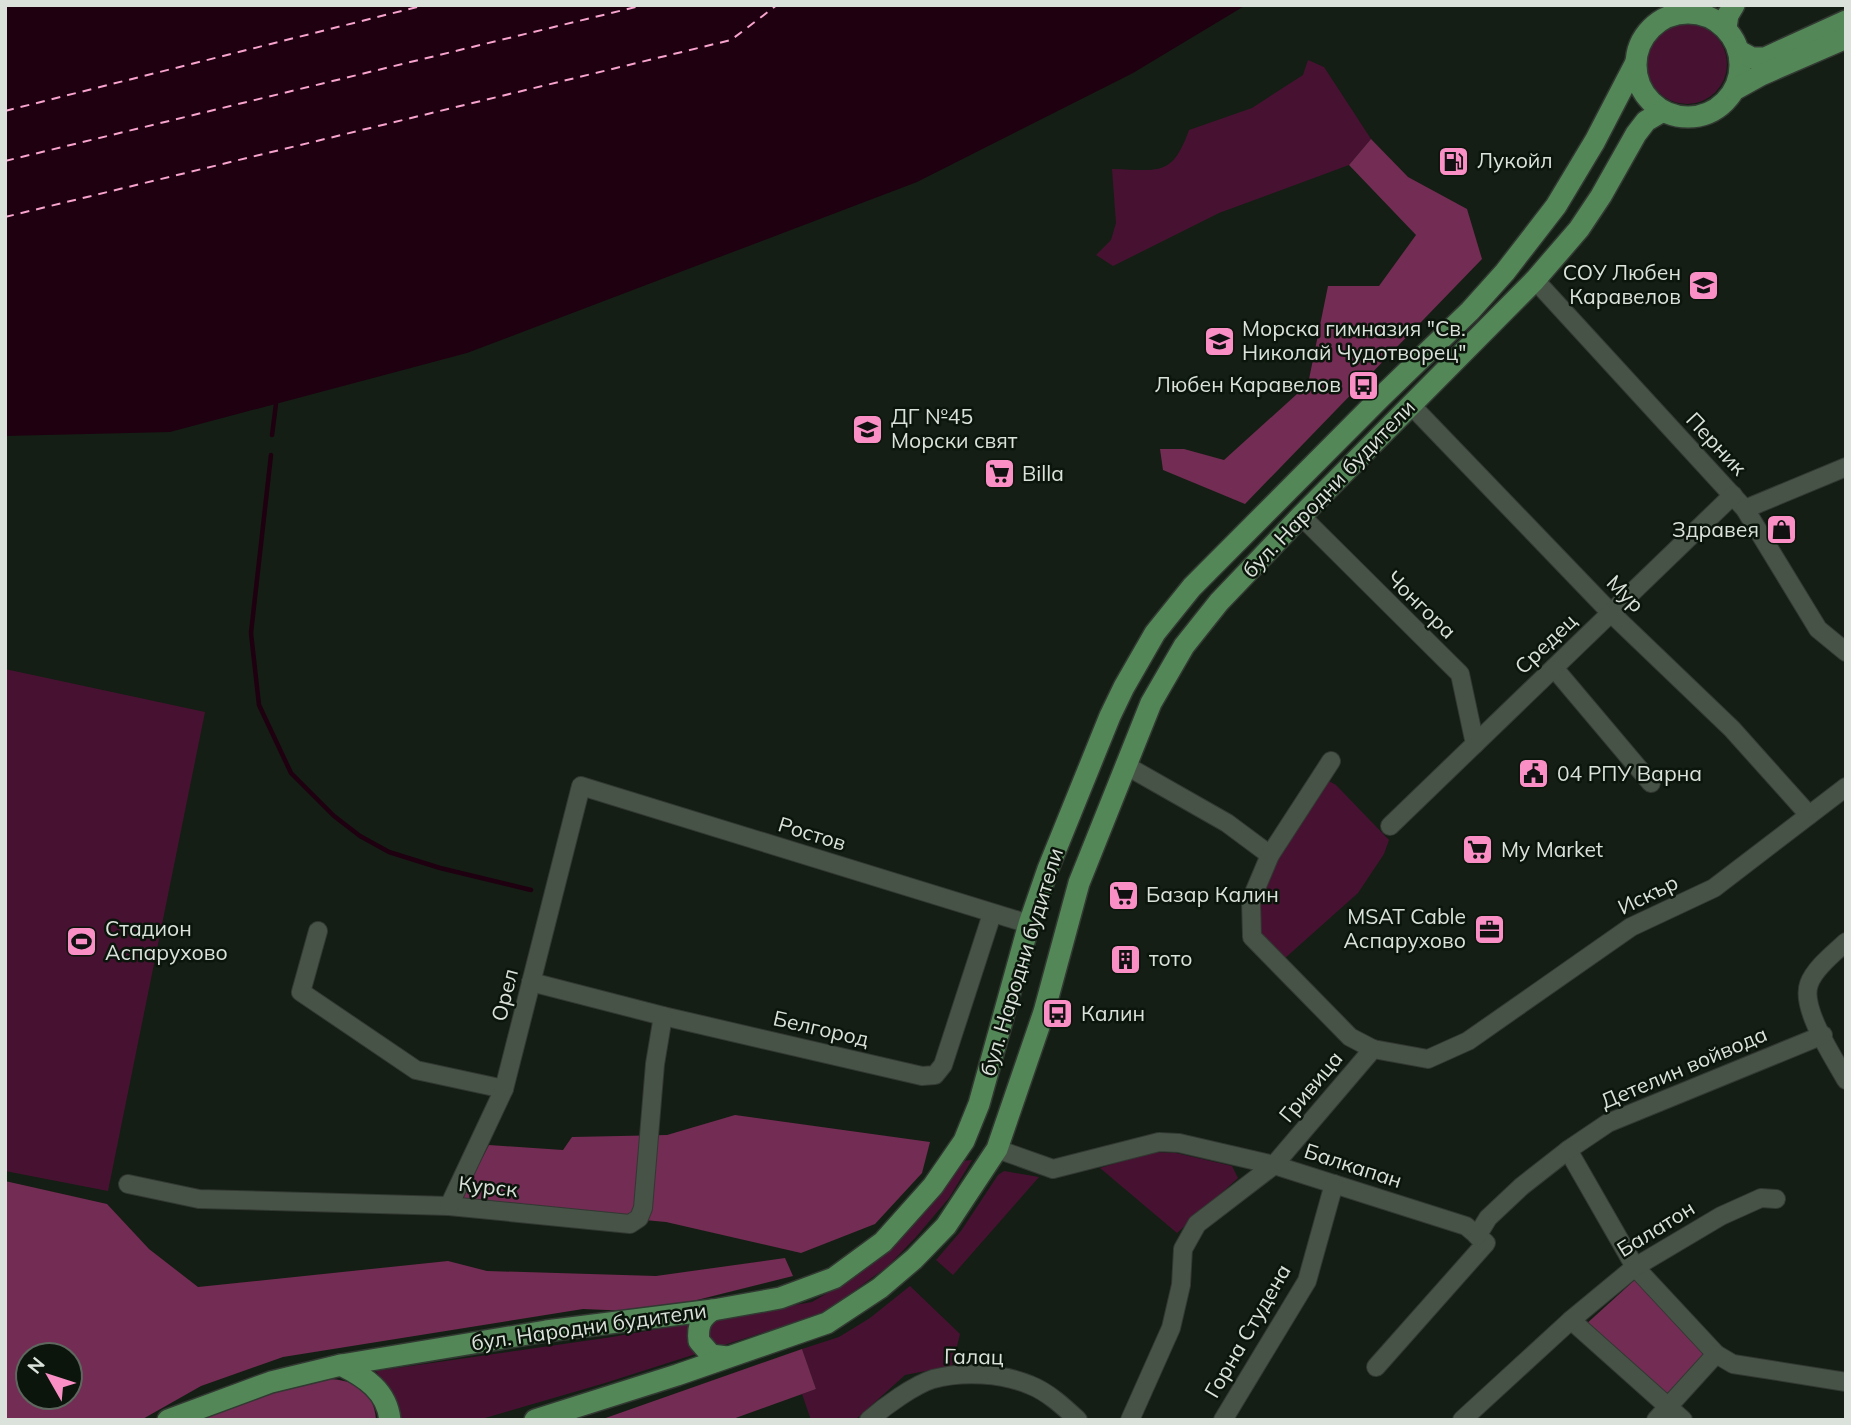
<svg xmlns="http://www.w3.org/2000/svg" width="1851" height="1425" viewBox="0 0 1851 1425" font-family="Mulish,sans-serif">
	<style>
		.green { fill: #471231 }
		.forest { fill: #732c53; fill-rule: evenodd }
		.water { fill: #1e0010 }
		.lines { fill: none; stroke-linecap: round; stroke-linejoin: round }
		.stream { stroke: #1e0010; stroke-width: 4.5 }
		.ferry { stroke: #f8a3cd; stroke-width: 2; stroke-dasharray: 9 7; stroke-linecap: butt }
		.minor-casing { stroke: #323832; stroke-width: 20 }
		.major-casing { stroke: #323832; stroke-width: 24 }
		.minor { stroke: #485348; stroke-width: 18 }
		.major { stroke: #538757; stroke-width: 21 }
		.labels { text-anchor: middle; stroke-width: 5; stroke-linejoin: round; paint-order: stroke }
		.poi-label { font-size: 21px; fill: #dbe2db; stroke: #0b150b; text-anchor: start }
		.street-label { font-size: 21px; fill: #dbe2db; stroke: #0b150b }
	</style>
	<rect width="100%" height="100%" fill="#141e14"/>
	<!-- green -->
	<g class="green">
		<circle cx="1687" cy="64" r="40"/>
		<path d="M1308,60L1324,67L1371,139L1349,165L1219,213L1113,266L1096,255L1111,240L1116,223L1112,169C1158,170 1172,178 1189,130L1252,108L1303,75Z"/>
		<polygon points="5,669 205,712 108,1191 5,1171"/>
		<polygon points="1329,781 1336,785 1389,840 1384,854 1358,893 1284,959 1257,933 1258,902 1264,882 1323,785"/>
		<polygon points="1153,1152 1176,1153 1232,1166 1238,1178 1177,1233 1100,1168"/>
		<polygon points="972,1160 949,1198 916,1237 888,1266 824,1313 605,1383 478,1420 401,1420 399,1407 376,1371 612,1337 812,1302 843,1284 879,1258 913,1226 939,1195 962,1161"/>
		<polygon points="1004,1171 1039,1177 953,1275 936,1260 961,1231 998,1175"/>
		<polygon points="910,1286 960,1334 952,1366 905,1375 855,1420 811,1420 802,1394 816,1389 802,1349 839,1337 870,1318"/>
	</g>
	<!-- forest -->
	<g class="forest">
		<polygon points="1371,139 1408,177 1467,209 1482,259 1245,504 1163,470 1160,449 1184,449 1224,460 1308,384 1328,286 1379,286 1416,235 1349,165"/>
		<polygon points="735,1115 930,1142 922,1173 875,1224 801,1253 666,1222 459,1203 489,1145 563,1150 572,1137 667,1135"/>
		<path d="M5,1181L107,1204L149,1249L198,1287L448,1261L487,1271L656,1276L785,1258L793,1276L693,1301L631,1311L583,1309L283,1357L201,1386L141,1420H5ZM28,1355H70V1397H28Z"/>
		<polygon points="1638,1277 1708,1355 1663,1399 1584,1326"/>
		<polygon points="802,1349 816,1389 730,1420 600,1420"/>
		<path d="M328,1379C356,1380 374,1391 376,1420H196L285,1387Z"/>
	</g>
	<!-- water -->
	<polygon class="water" points="5,5 1246,5 1133,73 917,182 467,353 170,432 5,436"/>
	<g class="lines">
		<!-- stream -->
		<g class="stream">
			<polyline points="272,435 276,404"/>
			<polyline points="271,455 251,633 259,705 291,773 334,816 360,836 389,852 440,868 531,890"/>
		</g>
		<!-- ferry -->
		<g class="ferry">
			<polyline points="5,111 425,5"/>
			<polyline points="5,161 644,5"/>
			<polyline points="5,217 731,40 777,5"/>
		</g>
		<defs>
			<g id="minor">
				<polyline points="1535,280 1745,509 1818,629 1846,652"/>
				<polyline points="1410,404 1611,613 1732,729 1809,815"/>
				<polyline points="1745,509 1846,467"/>
				<polyline points="1301,516 1460,674 1475,744"/>
				<polyline points="1554,668 1651,783"/>
				<polyline points="1125,765 1227,823 1270,855"/>
				<polyline points="1390,826 1733,495"/>
				<polyline points="318,931 301,992 416,1070 504,1089"/>
				<path d="M1846,942C1834,953 1814,969 1809,984C1800,1008 1834,1058 1846,1080"/>
				<polyline points="531,982 663,1016 922,1076 935,1075 943,1065 992,914"/>
				<polyline points="1373,1049 1428,1059 1468,1041 1631,927 1714,888 1846,787"/>
				<polyline points="997,1149 1053,1169 1159,1142 1179,1143 1274,1165 1466,1226 1486,1243 1376,1367"/>
				<polyline points="1568,1150 1635,1267 1716,1354 1733,1364 1846,1382"/>
				<polyline points="128,1184 199,1199 449,1206 630,1224 639,1218 643,1208 655,1064 663,1016"/>
				<polyline points="449,1206 504,1089 581,786 1029,924"/>
				<polyline points="1477,1236 1488,1218 1522,1186 1568,1150 1608,1123 1823,1035"/>
				<polyline points="1571,1320 1683,1420"/>
				<path d="M869,1420C885,1406 914,1385 933,1379C962,1371 1002,1373 1030,1385C1048,1392 1064,1407 1078,1420"/>
				<polyline points="1130,1420 1171,1328 1181,1285 1183,1249 1197,1224 1274,1165 1373,1049 1350,1037 1252,937 1251,900 1270,855 1331,761"/>
				<polyline points="1223,1420 1307,1281 1334,1184"/>
				<polyline points="1462,1420 1571,1320 1635,1267 1721,1216 1761,1198 1776,1199"/>
				<polyline points="1656,1420 1716,1354"/>
			</g>
			<g id="major">
				<circle cx="1688" cy="65" r="52"/>
				<polyline points="1726,28 1728,15 1734,5"/>
				<polyline points="1739,51 1752,58 1765,58 1846,21"/>
				<polyline points="1734,90 1761,75 1846,38"/>
				<path d="M713,1310C701,1317 697,1326 699,1341L711,1355L727,1357"/>
				<path d="M341,1365C365,1377 387,1391 390,1420"/>
				<polyline points="168,1420 271,1382 341,1365 546,1331 713,1310 780,1298 834,1278 883,1242 933,1186 964,1141 979,1104 1029,924 1048,869 1110,716 1124,687 1155,633 1192,587 1381,397 1470,311 1505,272 1556,206 1595,141 1635,64"/>
				<polyline points="535,1420 677,1375 827,1323 880,1288 914,1259 946,1226 997,1149 1044,1012 1079,883 1151,703 1184,646 1219,602 1301,516 1535,280 1579,229 1601,196 1636,134 1646,121 1663,111"/>
			</g>
		</defs>
		<!-- minor casing -->
		<use href="#minor" class="minor-casing"/>
		<!-- major casing -->
		<use href="#major" class="major-casing"/>
		<!-- minor -->
		<use href="#minor" class="minor"/>
		<!-- major -->
		<use href="#major" class="major"/>
	</g>
	<!-- icons -->
	<defs>
		<symbol id="fuel-square" viewBox="-11 -11 22 22"><rect x="-9" y="-9" width="18" height="18" rx="4" fill="#fa8fc6" stroke="#0b150b"/><path d="M-5.5-6h7V0h2V4h1.3V-2.5L3-4.5l.8-.8L6-3V5H2.5V1h-1V6h-7ZM-4.2-4.7v3.2H.2V-4.7Z" fill="#111"/></symbol>
		<symbol id="school-square" viewBox="-11 -11 22 22"><rect x="-9" y="-9" width="18" height="18" rx="4" fill="#fa8fc6" stroke="#0b150b"/><path d="M0-5L7-2L0 1L-7-2ZM-4 1L0 2.5L4 1V4Q0 6-4 4Z" fill="#111"/></symbol>
		<symbol id="university-square" viewBox="-11 -11 22 22"><rect x="-9" y="-9" width="18" height="18" rx="4" fill="#fa8fc6" stroke="#0b150b"/><path d="M0-5L7-2L0 1L-7-2ZM-4 1L0 2.5L4 1V4Q0 6-4 4Z" fill="#111"/></symbol>
		<symbol id="bus-square" viewBox="-11 -11 22 22"><rect x="-9" y="-9" width="18" height="18" rx="4" fill="#fa8fc6" stroke="#0b150b"/><path d="M-5-6H5V4H4V6H2V4H-2V6H-4V4H-5ZM-3.5-4V0h7V-4ZM-3.5 1.2v1.5H-2V1.2ZM2 1.2v1.5H3.5V1.2Z" fill="#111"/></symbol>
		<symbol id="supermarket-square" viewBox="-11 -11 22 22"><rect x="-9" y="-9" width="18" height="18" rx="4" fill="#fa8fc6" stroke="#0b150b"/><path d="M-6-5.5h2.5l.6 2H6L4.5 2H-2.5L-4.4-4H-6ZM-1.5 3.2a1.3 1.3 0 1 0 .1 0ZM3 3.2a1.3 1.3 0 1 0 .1 0Z" fill="#111"/></symbol>
		<symbol id="shop-square" viewBox="-11 -11 22 22"><rect x="-9" y="-9" width="18" height="18" rx="4" fill="#fa8fc6" stroke="#0b150b"/><path d="M-5-2.5h2.3a2.7 3.5 0 0 1 5.4 0H5L5.5 6h-11ZM-1.5-2.5h3a1.5 2.3 0 0 0-3 0Z" fill="#111"/></symbol>
		<symbol id="civic-square" viewBox="-11 -11 22 22"><rect x="-9" y="-9" width="18" height="18" rx="4" fill="#fa8fc6" stroke="#0b150b"/><path d="M-.6-6.5H3V-4.5H.6V-3L4-1V1h2V6H-6V1h2V-1L-.6-3ZM-1.2 2.5V6h2.4V2.5Z" fill="#111"/></symbol>
		<symbol id="office-square" viewBox="-11 -11 22 22"><rect x="-9" y="-9" width="18" height="18" rx="4" fill="#fa8fc6" stroke="#0b150b"/><path d="M-6-3h4V-5.5h4V-3h4V5H-6ZM-1-4.5V-3h2v-1.5ZM-6 0V1H6V0Z" fill="#111"/></symbol>
		<symbol id="stadium-square" viewBox="-11 -11 22 22"><rect x="-9" y="-9" width="18" height="18" rx="4" fill="#fa8fc6" stroke="#0b150b"/><path d="M0-5a6.5 5 0 1 0 0 10a6.5 5 0 1 0 0-10ZM-3.5-1.8h7v3.6h-7Z" fill="#111"/></symbol>
		<symbol id="building-square" viewBox="-11 -11 22 22"><rect x="-9" y="-9" width="18" height="18" rx="4" fill="#fa8fc6" stroke="#0b150b"/><path d="M-4-6H4V6H1V3H-1V6H-4ZM-2.5-4.3h1.7v1.8h-1.7ZM.8-4.3h1.7v1.8H.8ZM-2.5-1h1.7V.8h-1.7ZM.8-1h1.7V.8H.8Z" fill="#111"/></symbol>
	</defs>
	<g fill-rule="evenodd">
		<use href="#fuel-square" x="1436" y="144" width="35" height="35"/>
		<use href="#school-square" x="1686" y="268" width="35" height="35"/>
		<use href="#university-square" x="1202" y="324" width="35" height="35"/>
		<use href="#bus-square" x="1346" y="368" width="35" height="35"/>
		<use href="#school-square" x="850" y="412" width="35" height="35"/>
		<use href="#supermarket-square" x="982" y="456" width="35" height="35"/>
		<use href="#shop-square" x="1764" y="512" width="35" height="35"/>
		<use href="#civic-square" x="1516" y="756" width="35" height="35"/>
		<use href="#supermarket-square" x="1460" y="832" width="35" height="35"/>
		<use href="#supermarket-square" x="1106" y="878" width="35" height="35"/>
		<use href="#office-square" x="1472" y="912" width="35" height="35"/>
		<use href="#stadium-square" x="64" y="924" width="35" height="35"/>
		<use href="#building-square" x="1108" y="942" width="35" height="35"/>
		<use href="#bus-square" x="1040" y="996" width="35" height="35"/>
	</g>
	<g class="labels">
		<!-- poi labels -->
		<g class="poi-label">
			<text x="1477" y="168">Лукойл</text>
			<text x="1681" y="280" text-anchor="end">СОУ Любен<tspan x="1681" dy="24">Каравелов</tspan></text>
			<text x="1242" y="336">Морска гимназия "Св.<tspan x="1242" dy="24">Николай Чудотворец"</tspan></text>
			<text x="1341" y="392" text-anchor="end">Любен Каравелов</text>
			<text x="891" y="424">ДГ №45<tspan x="891" dy="24">Морски свят</tspan></text>
			<text x="1022" y="481">Billa</text>
			<text x="1759" y="537" text-anchor="end">Здравея</text>
			<text x="1557" y="781">04 РПУ Варна</text>
			<text x="1501" y="857">My Market</text>
			<text x="1146" y="902">Базар Калин</text>
			<text x="1466" y="924" text-anchor="end">MSAT Cable<tspan x="1466" dy="24">Аспарухово</tspan></text>
			<text x="105" y="936">Стадион<tspan x="105" dy="24">Аспарухово</tspan></text>
			<text x="1149" y="966">тото</text>
			<text x="1081" y="1021">Калин</text>
		</g>
		<!-- street labels -->
		<g class="street-label">
			<text transform="translate(1716 444) rotate(47)" y="7">Перник</text>
			<text transform="translate(1329 489) rotate(-46)" y="7">бул. Народни будители</text>
			<text transform="translate(1625 594) rotate(45)" y="7">Мур</text>
			<text transform="translate(1421 605) rotate(44)" y="7">Чонгора</text>
			<text transform="translate(1546 644) rotate(-44)" y="7">Средец</text>
			<text transform="translate(812 834) rotate(17)" y="7">Ростов</text>
			<text transform="translate(1648 895) rotate(-26)" y="7">Искър</text>
			<text transform="translate(1022 962) rotate(-73)" y="7">бул. Народни будители</text>
			<text transform="translate(505 995) rotate(-76)" y="7">Орел</text>
			<text transform="translate(821 1029) rotate(13)" y="7">Белгород</text>
			<text transform="translate(1684 1068) rotate(-23)" y="7">Детелин войвода</text>
			<text transform="translate(1311 1087) rotate(-50)" y="7">Гривица</text>
			<text transform="translate(1353 1166) rotate(18)" y="7">Балкапан</text>
			<text transform="translate(488 1187) rotate(6)" y="7">Курск</text>
			<text transform="translate(1656 1229) rotate(-32)" y="7">Балатон</text>
			<text transform="translate(589 1327) rotate(-8)" y="7">бул. Народни будители</text>
			<text transform="translate(1248 1331) rotate(-60)" y="7">Горна Студена</text>
			<text transform="translate(974 1357) rotate(1)" y="7">Галац</text>
		</g>
	</g>
	<!-- border -->
	<rect width="1851" height="1425" fill="none" stroke="#dbe2db" stroke-width="14"/>
	<!-- north arrow -->
	<g transform="translate(49 1376) rotate(309)"><circle r="33" fill="#0b150b" stroke="#5e675e" stroke-width="2"/>
	<path d="M0-5L12 26L0 18L-12 26Z" fill="#fa8fc6"/>
	<text y="-10" font-size="19" font-weight="bold" text-anchor="middle" fill="#dbe2db">N</text>
	</g>
</svg>
